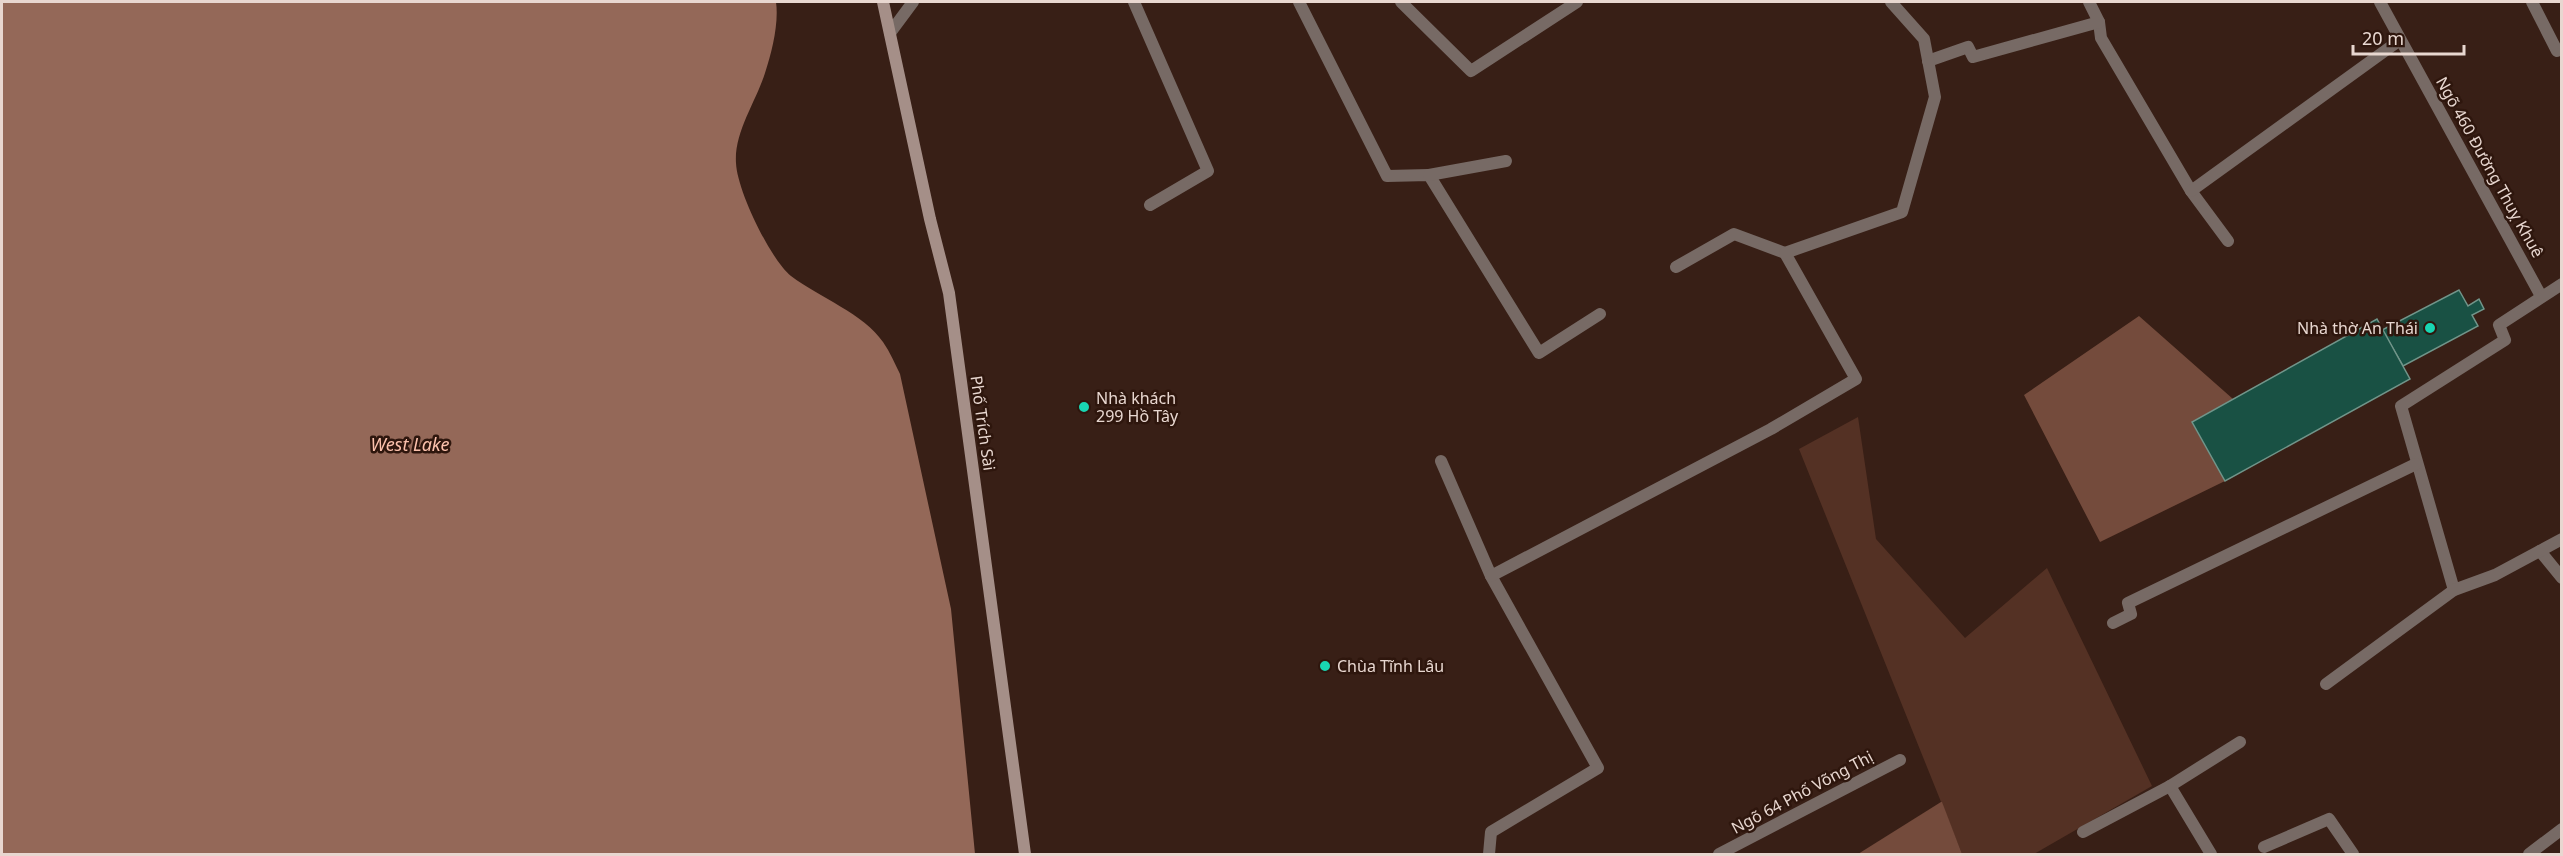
<svg xmlns="http://www.w3.org/2000/svg" width="2563" height="856" viewBox="0 0 2563 856" font-family="'Noto Sans',sans-serif">
	<style>
		.green { fill: #543124 }
		.forest { fill: #744b3c }
		.water { fill: #946858 }
		.building { fill: #195144; stroke: #71958a; stroke-width: 1.5 }
		.lines { fill: none; stroke-linecap: round; stroke-linejoin: round }
		.lane { stroke: #776a65; stroke-width: 12 }
		.street { stroke: #776a65; stroke-width: 12 }
		.secondary { stroke: #a58f88; stroke-width: 12 }
		.poi-dot { fill: #19d5b2; stroke: #2e160d; stroke-width: 2 }
		.labels { text-anchor: middle; stroke-width: 5; stroke-linejoin: round; paint-order: stroke }
		.street-label { font-size: 16px; fill: #e8d7d0; stroke: #2e160d }
		.poi-label { font-size: 16px; fill: #e8d7d0; stroke: #2e160d; text-anchor: start }
		.water-label { font-size: 18px; font-style: italic; fill: #fbc1ac; stroke: #2e160d }
	</style>
	<rect width="100%" height="100%" fill="#381f16"/>
	<!-- green -->
	<polygon class="green" points="1858,417 1876,539 1965,638 2047,568 2152,786 2034,854 1962,854 1799,449"/>
	<!-- forest -->
	<g class="forest">
		<polygon points="2139,316 2233,399 2192,423 2225,481 2100,542 2024,395"/>
		<polygon points="1942,802 1962,854 1858,854 1941,802"/>
	</g>
	<!-- water -->
	<path class="water" d="M2,2H776C779,23 772,52 765,73C756,102 734,132 736,163C737,190 770,259 791,276C819,297 864,314 883,342C890,352 895,364 900,374L951,609L975,854H2Z"/>
	<!-- building -->
	<g class="building">
		<polygon points="2459,290 2468,306 2479,299 2484,309 2472,315 2478,326 2403,366 2382,330"/>
		<polygon points="2377,319 2410,379 2225,481 2192,422"/>
	</g>
	<g class="lines">
		<!-- lane -->
		<g class="lane">
			<polyline points="1134,2 1208,171 1150,205"/>
			<polyline points="1299,2 1387,176 1429,175 1539,353 1600,314"/>
			<polyline points="1401,2 1471,71 1577,2"/>
			<polyline points="2380,2 2541,296"/>
			<polyline points="2532,2 2557,51"/>
			<polyline points="2099,22 2101,38 2191,191 2228,241"/>
			<polyline points="1928,61 1968,47 1973,57 2099,22 2089,2"/>
			<polyline points="1429,175 1506,161"/>
			<polyline points="2191,191 2400,40"/>
			<polyline points="1676,267 1734,234 1785,253"/>
			<polyline points="1441,461 1491,576 1598,768 1491,832 1489,854"/>
			<polyline points="2540,551 2562,578"/>
			<polyline points="1491,576 1771,429 1856,379 1785,253 1902,212 1935,97 1924,39 1891,2"/>
			<polyline points="2454,590 2401,406 2505,340 2499,325 2562,284"/>
			<polyline points="2113,623 2131,614 2128,603 2416,464"/>
			<polyline points="2326,684 2454,590 2495,575 2562,539"/>
			<polyline points="2170,786 2211,854"/>
			<polyline points="2083,832 2170,786 2240,742"/>
			<polyline points="2264,847 2329,819 2353,854"/>
			<polyline points="1719,854 1900,760"/>
			<polyline points="2529,854 2562,829"/>
		</g>
		<!-- street -->
		<polyline class="street" points="890,33 913,2"/>
		<!-- secondary -->
		<polyline class="secondary" points="883,2 930,219 949,293 1025,854"/>
	</g>
	<!-- markers -->
	<g class="poi-dot">
		<circle cx="2430" cy="328" r="6"/>
		<circle cx="1084" cy="407" r="6"/>
		<circle cx="1325" cy="666" r="6"/>
	</g>
	<g class="labels">
		<!-- street labels -->
		<g class="street-label">
			<text transform="translate(2490 167) rotate(61)" y="6">Ngõ 460 Đường Thuỵ Khuê</text>
			<text transform="translate(983 423) rotate(82)" y="6">Phố Trích Sài</text>
			<text transform="translate(1802 792) rotate(-28)" y="6">Ngõ 64 Phố Võng Thị</text>
		</g>
		<!-- poi labels -->
		<g class="poi-label">
			<text x="2418" y="334" text-anchor="end">Nhà thờ An Thái</text>
			<text x="1096" y="404">Nhà khách<tspan x="1096" dy="18">299 Hồ Tây</tspan></text>
			<text x="1337" y="672">Chùa Tĩnh Lâu</text>
		</g>
		<!-- water labels -->
		<g class="water-label">
			<text x="410" y="451">West Lake</text>
		</g>
	</g>
	<!-- border -->
	<rect width="2563" height="856" fill="none" stroke="#e8d7d0" stroke-width="6"/>
	<!-- scale -->
	<path d="M2353 45v9h111v-9" fill="none" stroke="#e8d7d0" stroke-width="3"/>
	<text x="2362" y="45" font-size="18" fill="#e8d7d0" stroke="#2e160d" stroke-width="4.5" paint-order="stroke">20 m</text>
</svg>
